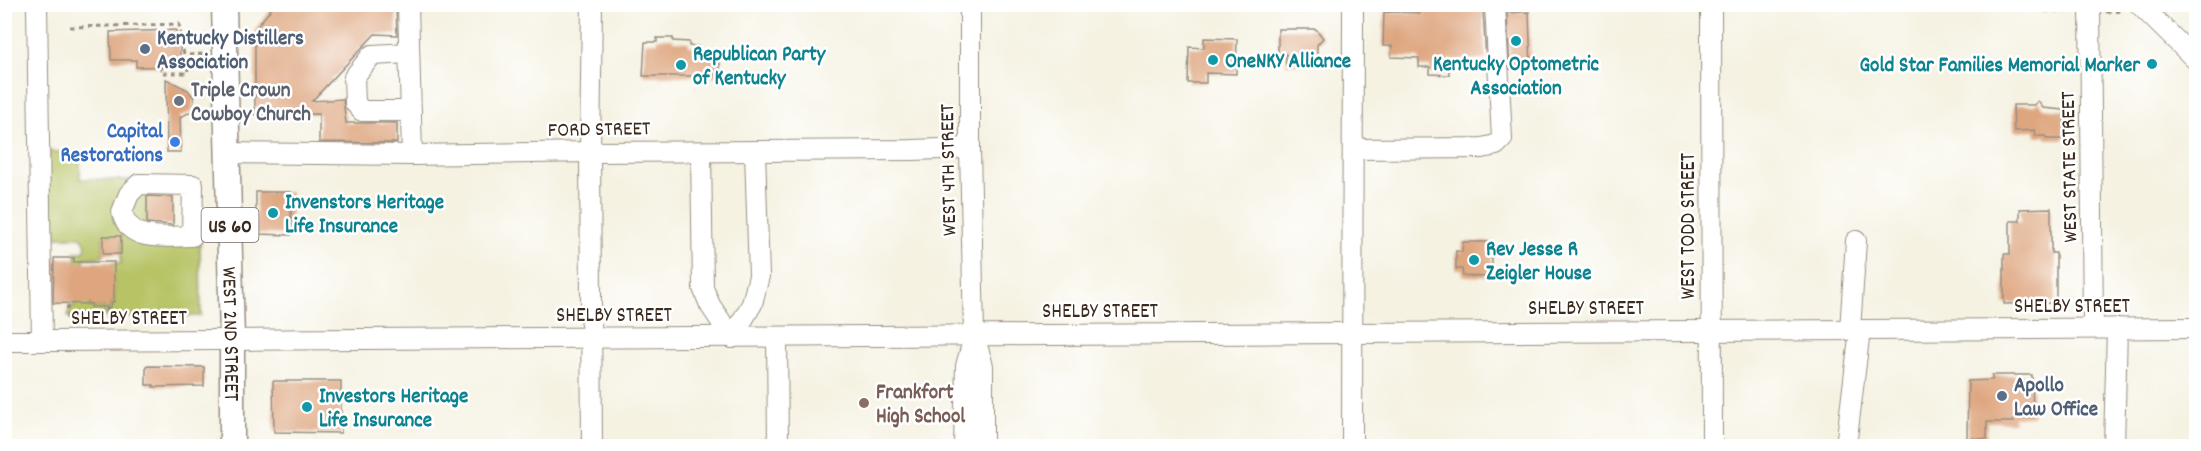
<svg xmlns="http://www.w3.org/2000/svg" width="2201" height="451" viewBox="0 0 2201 451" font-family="Dekko,sans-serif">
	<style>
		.green { fill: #b7c365; stroke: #797642; stroke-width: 1.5 }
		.building { fill: #dea67f }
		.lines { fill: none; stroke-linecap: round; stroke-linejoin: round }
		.minor-casing { stroke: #988e80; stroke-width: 22 }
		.major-casing { stroke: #988e80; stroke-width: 27 }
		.path { stroke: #988e80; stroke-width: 3; stroke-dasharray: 4.5 4.5; stroke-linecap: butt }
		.minor { stroke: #fff; stroke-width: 20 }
		.major { stroke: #fff; stroke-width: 24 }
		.culture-dot { fill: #0f9aa8; stroke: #fff; stroke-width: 2 }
		.service-dot { fill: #5c6f8a; stroke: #fff; stroke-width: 2 }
		.worship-dot { fill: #6b7280; stroke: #fff; stroke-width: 2 }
		.shop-dot { fill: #3f7fe0; stroke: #fff; stroke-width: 2 }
		.education-dot { fill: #8d6e63; stroke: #fff; stroke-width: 2 }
		.labels { text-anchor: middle; stroke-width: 5; stroke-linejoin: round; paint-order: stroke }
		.shield { fill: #fff; stroke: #766a62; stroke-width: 1.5 }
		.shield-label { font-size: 20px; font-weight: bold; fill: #3b2a1e }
		.service-label { font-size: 21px; font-weight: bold; fill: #4e5e75; stroke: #fff; text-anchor: start }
		.culture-label { font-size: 21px; font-weight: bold; fill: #0d838f; stroke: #fff; text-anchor: start }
		.worship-label { font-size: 21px; font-weight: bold; fill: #5b616d; stroke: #fff; text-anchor: start }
		.street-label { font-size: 21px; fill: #3b2a1e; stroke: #fff }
		.shop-label { font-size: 21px; font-weight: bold; fill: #366cbe; stroke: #fff; text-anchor: end }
		.education-label { font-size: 21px; font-weight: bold; fill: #785e54; stroke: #fff; text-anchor: start }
	</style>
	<rect width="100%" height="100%" fill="#fff"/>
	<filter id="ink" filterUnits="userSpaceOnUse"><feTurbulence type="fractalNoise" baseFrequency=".0167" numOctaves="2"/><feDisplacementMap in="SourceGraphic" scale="12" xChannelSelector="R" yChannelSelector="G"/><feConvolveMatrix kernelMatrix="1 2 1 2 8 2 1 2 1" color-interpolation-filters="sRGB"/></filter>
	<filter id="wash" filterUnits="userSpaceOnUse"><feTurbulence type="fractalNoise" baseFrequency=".008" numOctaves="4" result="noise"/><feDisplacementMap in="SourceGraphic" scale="24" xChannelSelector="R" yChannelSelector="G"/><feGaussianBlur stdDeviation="1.35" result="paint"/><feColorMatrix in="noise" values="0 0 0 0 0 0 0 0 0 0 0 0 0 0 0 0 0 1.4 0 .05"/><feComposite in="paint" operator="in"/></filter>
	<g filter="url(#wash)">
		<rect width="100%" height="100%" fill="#f5f2e2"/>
		<!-- green -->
		<g class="green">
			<path d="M47,152H80V179L130,180L120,220L200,241L201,316L108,317V307H111L112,302H114L113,263H121V237L103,236V257L84,258V276L91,307H105V317H68L69,308L80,302L76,275V256L74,252H84C87,246 86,242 81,237H56L52,240V247L47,249Z"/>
			<polygon points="147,193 147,230 143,231 128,209 139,194"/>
		</g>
		<g id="blocks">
			<!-- building -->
			<g class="building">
				<polygon points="275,4 389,4 389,6 396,6 397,35 375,34 312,101 343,99 346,123 397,123 397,143 319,142 319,114 255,115 255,29"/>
				<polygon points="1459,9 1483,9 1486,60 1449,60 1449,75 1430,74 1430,67 1419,67 1419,58 1391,57 1392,46 1383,46 1384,12 1419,13 1419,10"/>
				<polygon points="1529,12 1531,69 1510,69 1507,13"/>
				<polygon points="1278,29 1316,29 1323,38 1317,45 1317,63 1312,63 1312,65 1286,65 1286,54 1278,54"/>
				<polygon points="176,30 177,43 180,43 180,66 136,67 136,60 111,60 110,32"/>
				<polygon points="657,38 673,38 673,41 689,42 689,46 698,46 697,54 720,54 720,76 643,76 645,42 657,42"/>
				<polygon points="1204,38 1237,39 1236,74 1206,73 1206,83 1188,83 1189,47 1204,48"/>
				<polygon points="166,79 188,90 194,98 193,107 191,112 180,117 181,152 167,152"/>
				<polygon points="2038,101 2043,108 2064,110 2064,139 2047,139 2045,136 2036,136 2035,130 2014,131 2013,105 2034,105"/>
				<polygon points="256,192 291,192 291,235 256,234"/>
				<polygon points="147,196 173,197 173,225 147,223"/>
				<polygon points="2051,208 2051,253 2056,253 2056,303 2004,304 2004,254 2010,254 2010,221 2020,221 2020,209"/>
				<rect x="103" y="236" width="18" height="18"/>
				<polygon points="1463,242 1492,242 1492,277 1463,276 1462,269 1456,269 1456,251 1462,252"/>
				<polygon points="54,258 74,258 74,262 114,262 114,302 112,302 111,307 91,307 91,304 53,303"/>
				<polygon points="146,366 204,367 204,386 153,387 154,385 146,385"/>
				<polygon points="1992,375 2032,375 2033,417 2014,417 2014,422 1987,422 1987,439 1967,438 1968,381 1992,380"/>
				<polygon points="273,381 341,381 341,433 274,432"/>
			</g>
		</g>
	</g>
	<g filter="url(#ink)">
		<use href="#blocks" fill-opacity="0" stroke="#988e80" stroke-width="1.5"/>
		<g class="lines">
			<defs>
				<g id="minor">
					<polyline points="37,4 42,341"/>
					<polyline points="408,4 412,155"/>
					<polyline points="592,4 590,152 592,446"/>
					<polyline points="970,4 970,148 974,335 983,366 983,446"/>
					<polyline points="1711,4 1712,446"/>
					<polyline points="2090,4 2093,328"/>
					<polyline points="2139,4 2196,60"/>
					<polyline points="409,53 372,55 354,77 355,103 362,111 411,111"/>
					<polyline points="1354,149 1482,148 1496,145 1502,139 1495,4"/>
					<polyline points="701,152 703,288 710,305 732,338 752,304 759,276 755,151"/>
					<polyline points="228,153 412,155 590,152 912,150 970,148"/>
					<path d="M139,184L193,185L192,236C167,236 129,244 122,212L129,194Z"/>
					<polyline points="1850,330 1856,241"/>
					<polyline points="777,337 778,446"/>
					<path d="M4,341C735,340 1466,328 2196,328"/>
					<polyline points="964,446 966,366 974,337"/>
					<polyline points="1352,446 1353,4"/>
					<polyline points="1846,446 1860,330"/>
					<polyline points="2114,446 2117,328"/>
				</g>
				<g id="major">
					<path id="s1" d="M224,4L232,341V446"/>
				</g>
			</defs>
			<!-- minor casing -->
			<use href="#minor" class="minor-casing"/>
			<!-- major casing -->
			<use href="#major" class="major-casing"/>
			<!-- path -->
			<g class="path">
				<polyline points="2039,4 2045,11 2073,12"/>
				<polyline points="2106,12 2122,11"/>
				<polyline points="70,27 179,24 184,55"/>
				<polyline points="161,66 161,73 188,73 187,55 203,54"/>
				<polyline points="107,307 107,319"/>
				<polyline points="67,319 68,303"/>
			</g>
			<!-- minor -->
			<use href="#minor" class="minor"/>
			<!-- major -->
			<use href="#major" class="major"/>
		</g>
	</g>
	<!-- markers -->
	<g class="culture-dot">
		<circle cx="1516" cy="41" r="6"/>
		<circle cx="1213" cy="60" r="6"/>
		<circle cx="2152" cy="64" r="6"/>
		<circle cx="681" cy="65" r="6"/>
		<circle cx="273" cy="213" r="6"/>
		<circle cx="1474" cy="260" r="6"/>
		<circle cx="307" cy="407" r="6"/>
	</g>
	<g class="service-dot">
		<circle cx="145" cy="49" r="6"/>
		<circle cx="2002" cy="396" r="6"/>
	</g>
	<circle class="worship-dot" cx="179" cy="101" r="6"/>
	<circle class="shop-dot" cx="175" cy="142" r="6"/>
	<circle class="education-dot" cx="864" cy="403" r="6"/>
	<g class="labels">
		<!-- shield labels -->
		<rect class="shield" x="201.5" y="208" width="57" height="34" rx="4.5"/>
		<g class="shield-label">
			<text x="230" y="232">US 60</text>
		</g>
		<!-- service labels -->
		<g class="service-label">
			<text x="157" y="44">Kentucky Distillers<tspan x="157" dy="24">Association</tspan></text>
			<text x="2014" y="391">Apollo<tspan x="2014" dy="24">Law Office</tspan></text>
		</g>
		<!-- culture labels -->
		<g class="culture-label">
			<text x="693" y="60">Republican Party<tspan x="693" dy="24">of Kentucky</tspan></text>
			<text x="1225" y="67">OneNKY Alliance</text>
			<text x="1516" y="70" text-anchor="middle">Kentucky Optometric<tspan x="1516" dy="24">Association</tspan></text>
			<text x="2140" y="71" text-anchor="end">Gold Star Families Memorial Marker</text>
			<text x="285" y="208">Invenstors Heritage<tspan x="285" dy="24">Life Insurance</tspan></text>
			<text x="1486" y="255">Rev Jesse R<tspan x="1486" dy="24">Zeigler House</tspan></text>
			<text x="319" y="402">Investors Heritage<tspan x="319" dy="24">Life Insurance</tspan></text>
		</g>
		<!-- worship labels -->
		<g class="worship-label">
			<text x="191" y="96">Triple Crown<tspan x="191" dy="24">Cowboy Church</tspan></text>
		</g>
		<!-- street labels -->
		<g class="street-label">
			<text transform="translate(599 128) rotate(-1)" y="7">FORD STREET</text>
			<text transform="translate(2068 167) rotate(-91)" y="7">WEST STATE STREET</text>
			<text transform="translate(947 170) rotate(-91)" y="7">WEST 4TH STREET</text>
			<text transform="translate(1687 226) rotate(-90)" y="7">WEST TODD STREET</text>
			<text x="2072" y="312">SHELBY STREET</text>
			<text x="1586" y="314">SHELBY STREET</text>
			<text x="1100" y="317">SHELBY STREET</text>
			<text x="614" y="321">SHELBY STREET</text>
			<text x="129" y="324">SHELBY STREET</text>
			<text dy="7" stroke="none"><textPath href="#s1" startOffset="330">WEST 2ND STREET</textPath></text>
		</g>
		<!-- shop labels -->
		<g class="shop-label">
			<text x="163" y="137">Capital<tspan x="163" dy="24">Restorations</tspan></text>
		</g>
		<!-- education labels -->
		<g class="education-label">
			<text x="876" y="398">Frankfort<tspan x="876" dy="24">High School</tspan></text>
		</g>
	</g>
	<!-- margin -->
	<rect width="2201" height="451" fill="none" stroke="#fff" stroke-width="24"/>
</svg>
